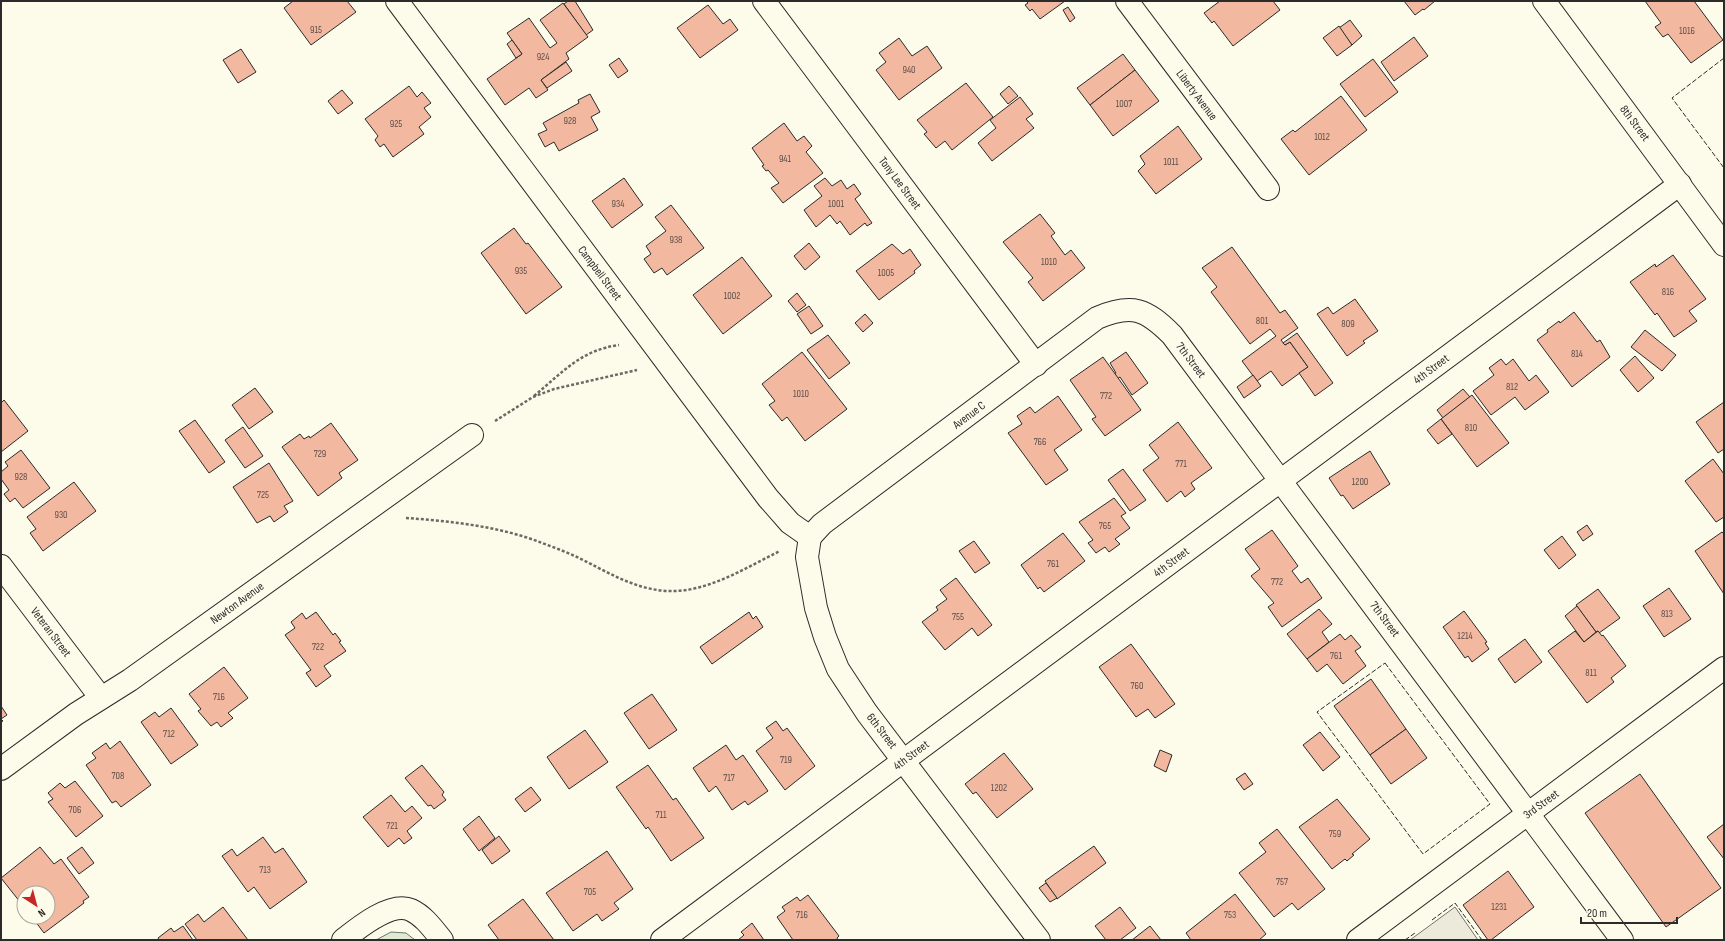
<svg xmlns="http://www.w3.org/2000/svg" width="1725" height="941" viewBox="0 0 1725 941" font-family="'Sofia Sans Condensed',sans-serif">
	<style>
		.green { fill: #deebd1; stroke: #74746e }
		.parking { fill: #eceadb; stroke: #74746e }
		.building { fill: #f2b8a0; stroke: #2b2b2b }
		.lines { fill: none; stroke-linecap: round; stroke-linejoin: round }
		.minor-casing { stroke: #2b2b2b; stroke-width: 24 }
		.path { stroke: #6a6964; stroke-width: 2.5; stroke-dasharray: 3 2; stroke-linecap: butt }
		.minor { stroke: #fdfbea; stroke-width: 22 }
		.fence { stroke: #2b2b2b; stroke-width: 1; stroke-dasharray: 5 2; stroke-linecap: butt }
		.labels { text-anchor: middle; stroke-width: 3; stroke-linejoin: round; paint-order: stroke }
		.number-label { font-size: 10px; fill: #5d4e48 }
		.street-label { font-size: 12px; fill: #2b2b2b; stroke: #fdfbea }
	</style>
	<rect width="100%" height="100%" fill="#fdfbea"/>
	<!-- green -->
	<polygon class="green" points="391,932 406,933 415,940 376,940"/>
	<!-- parking -->
	<polygon class="parking" points="1455,907 1478,940 1410,940"/>
	<!-- building -->
	<g class="building">
		<polygon points="293,1 347,1 356,12 311,45 284,8"/>
		<polygon points="568,1 575,1 593,30 586,35 564,4"/>
		<polygon points="1026,1 1065,1 1040,19 1032,9 1030,11 1025,5 1028,3"/>
		<polygon points="1220,1 1273,1 1280,10 1233,46 1214,21 1212,23 1204,13"/>
		<polygon points="1404,1 1435,1 1424,10 1423,9 1415,15"/>
		<polygon points="1645,1 1694,1 1723,40 1691,63 1668,34 1663,37 1655,27 1661,23"/>
		<polygon points="563,3 588,37 566,53 569,59 541,80 548,90 536,98 529,88 505,105 487,79 522,54 507,33 529,18 550,48 557,43 540,20"/>
		<polygon points="708,5 723,24 730,19 738,30 700,58 677,28"/>
		<polygon points="1068,7 1075,18 1070,22 1063,10"/>
		<polygon points="1350,20 1362,36 1352,45 1339,28"/>
		<polygon points="1339,26 1352,45 1337,56 1323,38"/>
		<polygon points="1414,37 1428,56 1394,81 1381,62"/>
		<polygon points="899,38 912,56 927,46 942,68 899,100 876,70 886,62 879,53"/>
		<polygon points="512,40 522,54 516,58 507,44"/>
		<polygon points="241,49 256,72 238,83 223,60"/>
		<polygon points="1123,54 1135,70 1090,105 1077,88"/>
		<polygon points="619,58 628,71 618,78 609,65"/>
		<polygon points="1373,59 1398,92 1365,117 1340,84"/>
		<polygon points="566,62 572,71 547,88 541,80"/>
		<polygon points="1135,70 1159,101 1113,136 1090,105"/>
		<polygon points="966,83 993,117 952,150 945,141 936,148 924,134 927,132 917,120"/>
		<polygon points="409,86 417,97 422,92 431,103 424,108 431,117 419,127 424,134 393,157 384,144 380,147 375,140 378,136 365,119"/>
		<polygon points="1009,86 1018,96 1008,104 1000,94"/>
		<polygon points="342,90 353,103 338,114 328,101"/>
		<polygon points="590,94 600,112 591,117 598,130 559,151 554,142 545,147 538,134 547,130 543,123 579,103 578,100"/>
		<polygon points="1341,96 1367,130 1309,175 1281,139 1293,130 1295,132"/>
		<polygon points="1020,97 1033,114 1026,119 1034,128 992,161 978,143 996,128 990,120"/>
		<polygon points="784,123 797,141 804,136 812,146 806,152 823,173 783,203 771,188 779,183 768,170 766,171 762,166 764,165 752,148"/>
		<polygon points="1178,126 1202,159 1156,194 1138,171 1145,164 1140,156"/>
		<polygon points="624,178 643,205 612,228 592,201"/>
		<polygon points="825,178 832,186 841,180 847,189 854,184 861,194 855,199 872,223 867,226 865,223 850,235 840,221 837,224 830,215 816,227 804,210 822,196 814,186"/>
		<polygon points="671,205 704,248 667,275 662,268 654,273 644,259 651,254 646,246 666,231 655,217"/>
		<polygon points="1040,214 1055,233 1051,236 1065,255 1071,250 1085,268 1043,301 1028,282 1033,278 1003,242"/>
		<polygon points="514,228 526,244 528,243 562,287 526,314 481,253"/>
		<polygon points="809,243 820,257 805,270 794,256"/>
		<polygon points="892,244 903,254 910,249 921,265 914,271 915,273 879,300 856,271"/>
		<polygon points="1232,247 1280,313 1285,310 1298,328 1281,340 1285,345 1290,342 1308,367 1282,386 1271,371 1257,381 1242,361 1276,336 1270,329 1250,344 1211,292 1217,287 1202,268"/>
		<polygon points="1673,255 1706,299 1689,311 1697,321 1674,337 1657,313 1655,315 1630,282 1655,264 1656,267"/>
		<polygon points="742,257 772,296 723,334 693,295"/>
		<polygon points="797,293 806,305 797,312 788,301"/>
		<polygon points="1355,299 1378,331 1363,341 1365,343 1347,356 1317,314 1328,307 1333,314"/>
		<polygon points="809,306 823,326 811,334 797,314"/>
		<polygon points="1574,312 1597,342 1600,340 1610,357 1572,387 1537,340 1548,332 1547,330 1559,321 1560,323"/>
		<polygon points="865,314 873,323 863,332 855,323"/>
		<polygon points="1645,330 1676,355 1662,371 1631,347"/>
		<polygon points="1297,333 1333,383 1315,396 1299,373 1308,367 1290,342 1285,345 1283,343"/>
		<polygon points="828,335 850,363 829,379 807,350"/>
		<polygon points="802,352 847,409 805,441 787,417 782,421 769,405 775,401 762,384"/>
		<polygon points="1126,352 1148,383 1132,395 1120,377 1117,379 1114,374 1116,373 1110,363"/>
		<polygon points="1635,356 1654,378 1638,392 1620,370"/>
		<polygon points="1103,357 1141,410 1105,436 1092,419 1096,417 1070,380"/>
		<polygon points="1501,359 1506,365 1513,359 1529,381 1536,375 1549,392 1525,410 1515,397 1491,415 1473,391 1494,375 1489,368"/>
		<polygon points="1253,375 1261,386 1244,398 1237,387"/>
		<polygon points="255,388 273,412 249,429 232,405"/>
		<polygon points="1463,389 1470,397 1443,418 1437,410"/>
		<polygon points="1472,395 1509,443 1477,467 1441,419"/>
		<polygon points="1058,396 1082,430 1054,450 1068,470 1046,485 1008,433 1022,424 1017,416 1030,407 1035,413"/>
		<polygon points="4,400 28,431 1,452 1,403"/>
		<polygon points="1724,402 1724,449 1718,453 1696,422"/>
		<polygon points="1441,419 1452,434 1438,444 1427,430"/>
		<polygon points="195,420 225,462 209,473 179,431"/>
		<polygon points="1178,422 1212,468 1191,483 1195,489 1185,497 1181,491 1167,502 1143,470 1159,458 1149,445"/>
		<polygon points="331,423 358,460 339,473 342,478 318,496 282,447 300,434 304,439 309,436 310,438"/>
		<polygon points="243,427 263,456 245,468 225,440"/>
		<polygon points="21,450 50,488 23,508 15,498 10,502 4,494 9,490 1,479 1,472 8,466 5,462"/>
		<polygon points="1370,451 1390,484 1353,509 1343,495 1341,496 1329,478"/>
		<polygon points="1713,459 1724,474 1724,517 1716,522 1685,481"/>
		<polygon points="269,463 293,501 284,506 288,512 274,522 270,516 257,523 233,487"/>
		<polygon points="1123,469 1146,500 1130,511 1108,480"/>
		<polygon points="74,482 96,511 43,551 30,533 36,529 27,517"/>
		<polygon points="1114,498 1126,513 1121,516 1130,528 1115,539 1120,544 1109,552 1105,547 1096,553 1088,543 1093,540 1079,522"/>
		<polygon points="1587,525 1593,534 1583,541 1577,532"/>
		<polygon points="1272,530 1298,566 1292,571 1301,583 1308,578 1322,598 1282,627 1268,607 1274,603 1251,576 1260,569 1245,549"/>
		<polygon points="1722,532 1724,534 1724,594 1695,551"/>
		<polygon points="1063,533 1085,561 1044,592 1040,587 1038,589 1021,565"/>
		<polygon points="1562,536 1576,555 1559,569 1544,550"/>
		<polygon points="974,541 990,563 975,573 959,551"/>
		<polygon points="956,578 992,625 978,636 972,628 945,650 922,622 938,610 936,607 947,599 940,590"/>
		<polygon points="1669,588 1691,619 1664,637 1643,606"/>
		<polygon points="1598,589 1620,618 1599,633 1598,631 1596,632 1576,605"/>
		<polygon points="1577,606 1596,632 1584,642 1565,616"/>
		<polygon points="1319,609 1332,624 1322,632 1329,642 1307,659 1287,634"/>
		<polygon points="1464,611 1487,642 1485,643 1489,649 1472,662 1468,656 1465,658 1443,627"/>
		<polygon points="316,612 333,635 335,633 341,641 339,642 346,651 324,666 331,676 316,687 306,673 311,670 285,635 295,628 291,622 302,613 306,619"/>
		<polygon points="749,612 753,619 756,616 763,627 712,664 700,647"/>
		<polygon points="1575,631 1584,642 1598,631 1602,636 1603,635 1626,666 1611,678 1614,682 1587,703 1548,651"/>
		<polygon points="1340,634 1345,640 1351,635 1361,647 1355,651 1366,666 1343,684 1327,664 1317,672 1307,659"/>
		<polygon points="1525,639 1542,662 1515,683 1498,659"/>
		<polygon points="1131,644 1175,704 1155,718 1148,709 1136,717 1099,667"/>
		<polygon points="224,667 248,698 228,713 233,718 221,727 217,722 211,726 198,711 201,709 189,694"/>
		<polygon points="1371,679 1406,729 1370,755 1334,706"/>
		<polygon points="652,694 677,730 649,749 624,713"/>
		<polygon points="1,706 7,715 1,719 3,721 1,722"/>
		<polygon points="171,708 198,745 171,764 141,722 155,712 159,717"/>
		<polygon points="776,721 783,731 787,728 815,766 785,790 756,751 773,738 766,728"/>
		<polygon points="1406,729 1427,758 1391,784 1370,755"/>
		<polygon points="585,730 608,762 569,789 547,757"/>
		<polygon points="1320,732 1340,757 1323,771 1303,745"/>
		<polygon points="120,741 151,785 121,807 116,801 112,803 86,765 96,758 92,753 106,743 110,749"/>
		<polygon points="726,745 736,760 743,755 768,791 748,805 745,801 732,810 716,786 709,792 693,768"/>
		<polygon points="1160,750 1172,755 1166,772 1154,766"/>
		<polygon points="1004,753 1033,789 997,818 976,792 973,794 965,784"/>
		<polygon points="422,765 444,792 442,795 446,800 434,809 431,805 428,806 405,778"/>
		<polygon points="648,765 673,800 676,798 704,838 671,861 648,827 646,829 616,787"/>
		<polygon points="1245,773 1253,784 1244,790 1236,779"/>
		<polygon points="1640,774 1721,888 1666,927 1585,813"/>
		<polygon points="75,781 103,816 76,837 48,802 53,799 48,793 60,783 65,788"/>
		<polygon points="531,787 541,800 525,812 515,799"/>
		<polygon points="391,795 405,812 412,806 422,818 407,831 412,838 404,844 399,838 388,847 363,817"/>
		<polygon points="1337,799 1370,839 1352,854 1354,855 1347,861 1345,859 1332,869 1299,827"/>
		<polygon points="479,816 495,838 479,851 463,829"/>
		<polygon points="1724,824 1724,859 1707,837"/>
		<polygon points="1277,829 1325,889 1298,910 1292,903 1274,917 1239,873 1266,852 1259,843"/>
		<polygon points="499,836 510,851 492,864 482,850"/>
		<polygon points="263,837 275,853 283,848 307,882 270,909 254,887 248,892 222,856 232,849 237,856"/>
		<polygon points="1094,846 1106,863 1057,899 1045,881"/>
		<polygon points="40,847 54,864 61,859 89,897 83,901 84,903 44,933 32,917 48,917 48,893 24,893 24,907 1,878"/>
		<polygon points="82,847 94,863 79,874 67,858"/>
		<polygon points="607,851 633,889 614,903 619,909 602,921 597,914 573,931 546,893"/>
		<polygon points="1508,871 1534,907 1491,940 1488,940 1463,905"/>
		<polygon points="1046,883 1057,898 1050,902 1039,888"/>
		<polygon points="1235,894 1266,934 1259,940 1191,940 1186,933"/>
		<polygon points="808,895 839,936 837,938 838,940 793,940 777,917 785,911 782,907 797,897 800,901"/>
		<polygon points="523,899 554,940 499,940 488,925"/>
		<polygon points="223,907 248,940 197,940 185,924 198,914 204,922"/>
		<polygon points="1120,907 1136,928 1120,940 1106,940 1095,926"/>
		<polygon points="752,923 764,940 738,940 744,935 741,932"/>
		<polygon points="183,926 193,940 159,940 158,938 171,928 174,932"/>
		<polygon points="1150,926 1161,940 1132,940"/>
	</g>
	<g class="lines">
		<defs>
			<g id="minor">
				<polyline points="397,1 768,498 790,523 810,537"/>
				<polyline points="764,1 1036,365"/>
				<polyline points="1127,1 1268,189"/>
				<polyline points="1544,1 1724,245"/>
				<path d="M810,537L822,524L1097,318C1132,303 1146,309 1172,335L1622,940"/>
				<polyline points="810,537 807,557 816,608 825,637 838,669 867,713 1039,940"/>
				<polyline points="1,566 101,698"/>
				<polyline points="1,769 76,714 130,680 472,435"/>
				<path d="M343,940C358,928 391,901 411,910C424,916 433,929 442,940"/>
				<polyline points="662,940 1680,184"/>
				<polyline points="1358,940 1724,668"/>
			</g>
		</defs>
		<!-- minor casing -->
		<use href="#minor" class="minor-casing"/>
		<!-- path -->
		<g class="path">
			<path d="M534,396C563,372 581,350 619,345"/>
			<polyline points="495,421 533,397 554,389 637,370"/>
			<path d="M406,518C449,521 496,526 537,541C550,546 564,551 577,557C606,571 633,589 667,591C707,593 745,568 780,551"/>
		</g>
		<!-- minor -->
		<use href="#minor" class="minor"/>
		<!-- fence -->
		<g class="fence">
			<polyline points="1724,58 1672,98 1724,168"/>
			<polygon points="1385,663 1490,804 1423,854 1317,712"/>
			<polyline points="1432,920 1455,903 1482,940"/>
			<polyline points="1405,940 1415,933"/>
		</g>
	</g>
	<g class="labels">
		<!-- number labels -->
		<g class="number-label">
			<text x="316" y="33">915</text>
			<text x="1687" y="34">1016</text>
			<text x="543" y="60">924</text>
			<text x="909" y="73">940</text>
			<text x="1124" y="107">1007</text>
			<text x="570" y="124">928</text>
			<text x="396" y="127">925</text>
			<text x="1322" y="140">1012</text>
			<text x="785" y="162">941</text>
			<text x="1171" y="165">1011</text>
			<text x="618" y="207">934</text>
			<text x="836" y="207">1001</text>
			<text x="676" y="243">938</text>
			<text x="1049" y="265">1010</text>
			<text x="521" y="274">935</text>
			<text x="886" y="276">1005</text>
			<text x="1668" y="295">816</text>
			<text x="732" y="299">1002</text>
			<text x="1262" y="324">801</text>
			<text x="1348" y="327">809</text>
			<text x="1577" y="357">814</text>
			<text x="1512" y="390">812</text>
			<text x="801" y="397">1010</text>
			<text x="1106" y="399">772</text>
			<text x="1471" y="431">810</text>
			<text x="1040" y="445">766</text>
			<text x="320" y="457">729</text>
			<text x="1181" y="467">771</text>
			<text x="21" y="480">928</text>
			<text x="1360" y="485">1200</text>
			<text x="263" y="498">725</text>
			<text x="61" y="518">930</text>
			<text x="1105" y="529">765</text>
			<text x="1053" y="567">761</text>
			<text x="1277" y="585">772</text>
			<text x="1667" y="617">813</text>
			<text x="958" y="620">755</text>
			<text x="1465" y="639">1214</text>
			<text x="318" y="650">722</text>
			<text x="1336" y="659">761</text>
			<text x="1591" y="676">811</text>
			<text x="1137" y="689">760</text>
			<text x="219" y="700">716</text>
			<text x="169" y="737">712</text>
			<text x="786" y="763">719</text>
			<text x="118" y="779">708</text>
			<text x="729" y="781">717</text>
			<text x="999" y="791">1202</text>
			<text x="75" y="813">706</text>
			<text x="661" y="818">711</text>
			<text x="392" y="829">721</text>
			<text x="1335" y="837">759</text>
			<text x="265" y="873">713</text>
			<text x="1282" y="885">757</text>
			<text x="590" y="895">705</text>
			<text x="1499" y="910">1231</text>
			<text x="802" y="918">716</text>
			<text x="1230" y="918">753</text>
		</g>
		<!-- street labels -->
		<g class="street-label">
			<text transform="translate(1197 95) rotate(53)" y="4">Liberty Avenue</text>
			<text transform="translate(1635 123) rotate(53)" y="4">8th Street</text>
			<text transform="translate(900 183) rotate(53)" y="4">Tony Lee Street</text>
			<text transform="translate(600 273) rotate(53)" y="4">Campbell Street</text>
			<text transform="translate(1191 360) rotate(53)" y="4">7th Street</text>
			<text transform="translate(1431 369) rotate(-37)" y="4">4th Street</text>
			<text transform="translate(969 415) rotate(-37)" y="4">Avenue C</text>
			<text transform="translate(1171 562) rotate(-37)" y="4">4th Street</text>
			<text transform="translate(237 603) rotate(-36)" y="4">Newton Avenue</text>
			<text transform="translate(1385 619) rotate(53)" y="4">7th Street</text>
			<text transform="translate(51 632) rotate(53)" y="4">Veteran Street</text>
			<text transform="translate(882 731) rotate(52)" y="4">6th Street</text>
			<text transform="translate(911 755) rotate(-37)" y="4">4th Street</text>
			<text transform="translate(1541 804) rotate(-36)" y="4">3rd Street</text>
		</g>
	</g>
	<!-- border -->
	<rect width="1725" height="941" fill="none" stroke="#2b2b2b" stroke-width="4"/>
	<!-- north arrow -->
	<g transform="translate(36 905) rotate(144)"><circle r="19" fill="#fdfbea" stroke="#a9a89e"/>
	<path d="M0-3L7 15L0 10L-7 15Z" fill="#c62828"/>
	<text y="-6" font-size="11" font-weight="bold" text-anchor="middle" fill="#2b2b2b">N</text>
	</g>
	<!-- scale -->
	<path d="M1581 917v6h96v-6" fill="none" stroke="#2b2b2b" stroke-width="2"/>
	<text x="1587" y="917" font-size="12" fill="#2b2b2b" stroke="#fdfbea" stroke-width="3" paint-order="stroke">20 m</text>
</svg>
